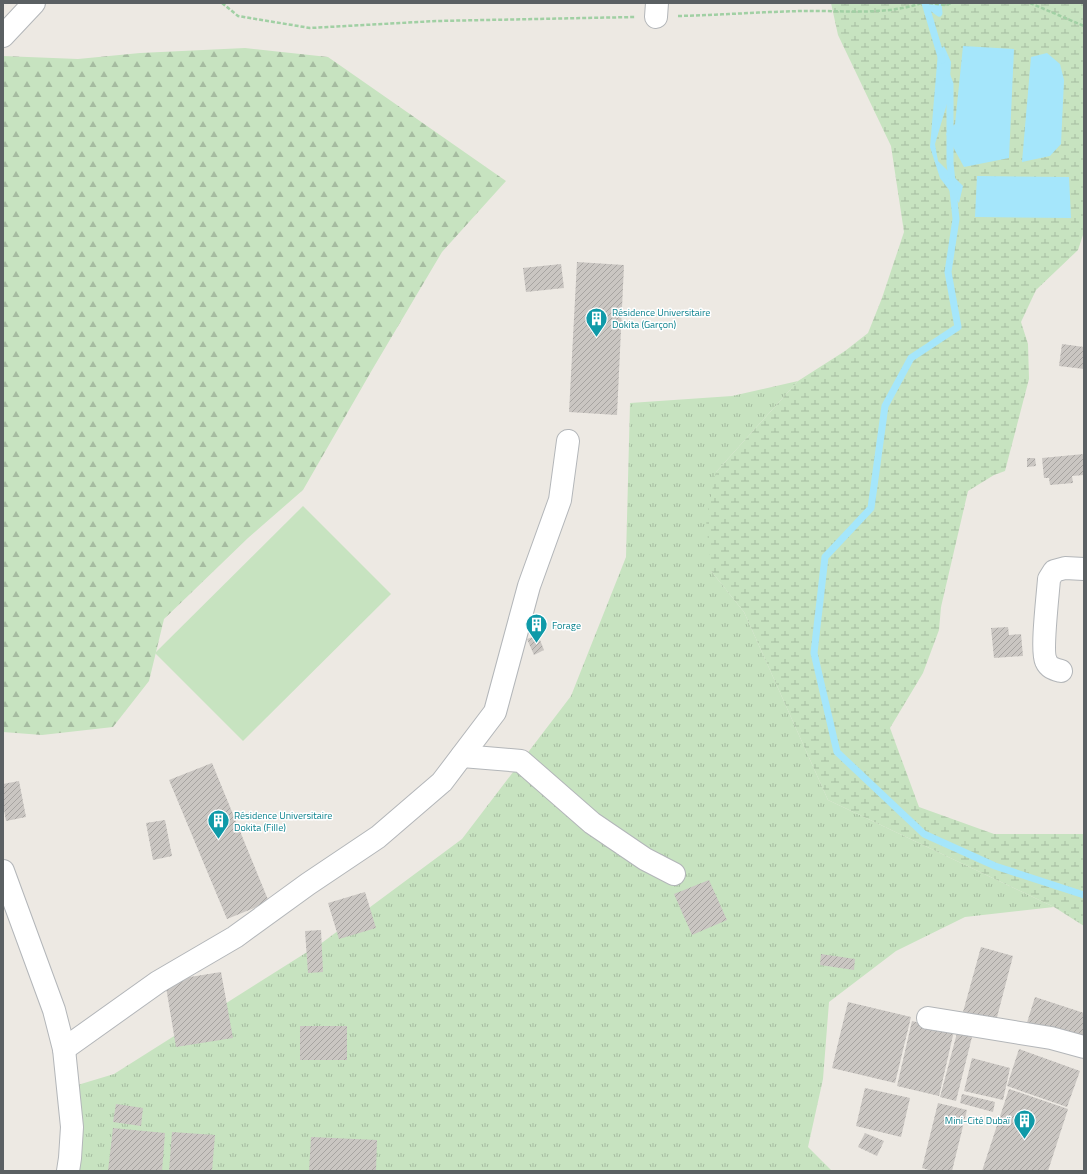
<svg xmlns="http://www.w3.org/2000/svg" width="1087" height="1174" viewBox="0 0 1087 1174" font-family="'Titillium Web',sans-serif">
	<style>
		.grass { fill: url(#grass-tufts) }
		.forest { fill: url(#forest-firs) }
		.wetland { fill: url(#wetland-marsh) }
		.park { fill: #c7e3c0 }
		.water { fill: #a5e6fb }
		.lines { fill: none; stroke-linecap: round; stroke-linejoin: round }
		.stream { stroke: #a5e6fb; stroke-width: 7 }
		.building { fill: url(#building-hatch) }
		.minor-casing { stroke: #b3b6b9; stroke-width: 24 }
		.path { stroke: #a1d0a4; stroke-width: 2.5; stroke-dasharray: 4 2; stroke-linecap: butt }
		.minor { stroke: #fff; stroke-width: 22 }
		.labels { text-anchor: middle; stroke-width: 3; stroke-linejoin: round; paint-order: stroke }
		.culture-label { font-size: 10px; fill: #0d838f; stroke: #fff; text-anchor: start }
	</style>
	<defs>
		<pattern id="grass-tufts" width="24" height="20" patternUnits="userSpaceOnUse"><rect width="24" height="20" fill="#c7e3c0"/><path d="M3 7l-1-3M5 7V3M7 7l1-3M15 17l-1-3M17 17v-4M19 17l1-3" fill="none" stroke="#a5bba0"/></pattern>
		<pattern id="forest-firs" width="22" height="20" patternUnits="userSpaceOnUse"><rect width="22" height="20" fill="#c7e3c0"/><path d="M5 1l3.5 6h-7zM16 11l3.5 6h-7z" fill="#a5bba0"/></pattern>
		<pattern id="wetland-marsh" width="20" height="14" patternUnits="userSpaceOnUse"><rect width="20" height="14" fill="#c7e3c0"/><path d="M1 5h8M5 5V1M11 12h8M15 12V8" fill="none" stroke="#a5bba0"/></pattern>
		<pattern id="building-hatch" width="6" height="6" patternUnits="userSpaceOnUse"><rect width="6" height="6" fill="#cac6c2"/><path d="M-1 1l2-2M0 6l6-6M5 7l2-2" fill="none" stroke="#a7a4a1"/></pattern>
	</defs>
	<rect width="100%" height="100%" fill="#ede9e3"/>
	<!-- grass -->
	<polygon class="grass" points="798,381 716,472 711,571 744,612 828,800 1054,907 965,917 896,951 829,1002 823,1079 808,1147 832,1171 78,1171 71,1087 114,1074 323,942 462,839 571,696 626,557 630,403 732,396"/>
	<!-- forest -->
	<polygon class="forest" points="245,48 328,57 506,181 442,252 372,370 303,490 248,538 164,619 149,681 113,727 42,735 3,732 3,56 78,59 140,53"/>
	<!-- wetland -->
	<polygon class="wetland" points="831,3 1084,3 1084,232 1078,250 1036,290 1021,322 1028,344 1029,379 1005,471 994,475 968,491 941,607 939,630 923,673 890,728 919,807 994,834 1084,834 1084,926 1054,907 828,800 744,612 711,571 706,520 716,472 798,381 845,351 868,333 882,298 904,232 891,146 838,35"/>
	<!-- park -->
	<polygon class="park" points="303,506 391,594 243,741 155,653"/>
	<!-- water -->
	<g class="water">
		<polygon points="944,46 951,62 949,97 935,144 938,161 963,186 959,203 940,178 930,147 938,52"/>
		<polygon points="963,46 1014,49 1009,158 964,167 946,134 955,124"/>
		<polygon points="1047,53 1060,64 1064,80 1061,144 1050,156 1022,162 1031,57"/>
		<polygon points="977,176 1069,177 1071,218 975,217"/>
	</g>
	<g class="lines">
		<!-- stream -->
		<g class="stream">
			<polyline points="925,3 942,60"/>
			<polyline points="926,3 939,13 938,3"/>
			<polyline points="947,76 950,84 950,163 956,219 948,272 958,327 911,358 885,406 871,508 825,557 814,653 837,752 924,834 995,866 1084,895"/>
		</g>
	</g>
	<!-- building -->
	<g class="building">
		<polygon points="577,262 624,265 617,415 569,412"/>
		<polygon points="561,264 564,288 526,292 523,268"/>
		<polygon points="1062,344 1084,347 1084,369 1059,366"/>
		<polygon points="1084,454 1084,475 1072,476 1073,483 1050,485 1049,478 1044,478 1042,458"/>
		<polygon points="1027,458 1035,458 1036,466 1027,467"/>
		<polygon points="1008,627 1009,635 1021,634 1023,656 994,658 991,628"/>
		<polygon points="538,635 544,650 534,655 527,639"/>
		<polygon points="212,763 269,902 227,919 169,780"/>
		<polygon points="19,781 26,817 6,821 3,804 3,784"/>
		<polygon points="165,820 172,856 153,860 146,823"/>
		<polygon points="709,880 727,920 692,935 674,894"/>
		<polygon points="365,892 376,928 339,939 328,903"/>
		<polygon points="321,930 323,972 308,973 305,931"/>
		<polygon points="981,947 1013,956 996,1021 963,1012"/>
		<polygon points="821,954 855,959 854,970 820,965"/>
		<polygon points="221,972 233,1038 176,1047 165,981"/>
		<polygon points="1035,997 1084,1013 1084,1049 1025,1029"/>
		<polygon points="848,1002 911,1017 895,1083 832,1068"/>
		<polygon points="912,1021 954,1031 939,1096 897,1086"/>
		<rect x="300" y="1026" width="47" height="34"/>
		<polygon points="957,1033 972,1037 956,1101 940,1097"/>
		<polygon points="1019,1049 1080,1071 1067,1107 1007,1086"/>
		<polygon points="972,1058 1010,1068 1003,1100 964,1091"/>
		<polygon points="865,1088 910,1098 901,1137 856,1126"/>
		<polygon points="1009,1089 1068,1109 1048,1171 982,1171"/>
		<polygon points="962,1094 995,1102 993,1112 960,1103"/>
		<polygon points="938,1103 967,1110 952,1171 932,1171 922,1168"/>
		<polygon points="116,1104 143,1108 141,1126 113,1122"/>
		<polygon points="113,1128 165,1133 162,1171 108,1171"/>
		<polygon points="172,1132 215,1135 212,1171 169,1171"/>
		<polygon points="865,1133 884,1141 877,1156 858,1147"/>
		<polygon points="311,1137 377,1140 376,1171 309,1171"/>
	</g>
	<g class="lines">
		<defs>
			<g id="minor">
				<polyline points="656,17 657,3"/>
				<polyline points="3,36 34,3"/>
				<path d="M1061,671C1054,669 1049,668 1046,661C1041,651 1048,594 1049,579L1054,571L1065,568L1084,569"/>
				<polyline points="462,756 521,761 592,823 645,859 674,874"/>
				<polyline points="3,871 54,1010 64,1049 72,1127 70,1158 68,1171"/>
				<polyline points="928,1018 1051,1038 1084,1047"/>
				<polyline points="64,1049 158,982 235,937 308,884 378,837 442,782 495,712 529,586 560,500 568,441"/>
			</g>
		</defs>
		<!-- minor casing -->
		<use href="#minor" class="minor-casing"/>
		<!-- path -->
		<g class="path">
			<polyline points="222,3 238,16 310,28 436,21 635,17"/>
			<polyline points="929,3 945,5 952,3"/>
			<polyline points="1030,3 1084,26"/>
			<path d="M678,16C719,15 760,12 801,11C840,10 884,16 922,3"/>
		</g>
		<!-- minor -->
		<use href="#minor" class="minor"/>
	</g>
	<!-- icons -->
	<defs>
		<symbol id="building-pin" viewBox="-11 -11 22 30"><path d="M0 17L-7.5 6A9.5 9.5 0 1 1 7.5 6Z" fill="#0f9aa8" stroke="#fff"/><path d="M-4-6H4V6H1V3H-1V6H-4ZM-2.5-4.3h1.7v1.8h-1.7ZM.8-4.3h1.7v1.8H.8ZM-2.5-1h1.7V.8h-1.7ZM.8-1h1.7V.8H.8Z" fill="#fff"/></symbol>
	</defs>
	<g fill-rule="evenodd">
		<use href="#building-pin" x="584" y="306" width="25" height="34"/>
		<use href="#building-pin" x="524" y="612" width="25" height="34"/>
		<use href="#building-pin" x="206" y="808" width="25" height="34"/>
		<use href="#building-pin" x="1012" y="1108" width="25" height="34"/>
	</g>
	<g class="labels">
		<!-- culture labels -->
		<g class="culture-label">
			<text x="612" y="316">Résidence Universitaire<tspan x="612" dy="12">Dokita (Garçon)</tspan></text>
			<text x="552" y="629">Forage</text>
			<text x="234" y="819">Résidence Universitaire<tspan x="234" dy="12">Dokita (Fille)</tspan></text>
			<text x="1010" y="1124" text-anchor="end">Mini-Cité Dubaï</text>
		</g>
	</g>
	<!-- border -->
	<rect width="1087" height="1174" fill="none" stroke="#5b6063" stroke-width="8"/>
</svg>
